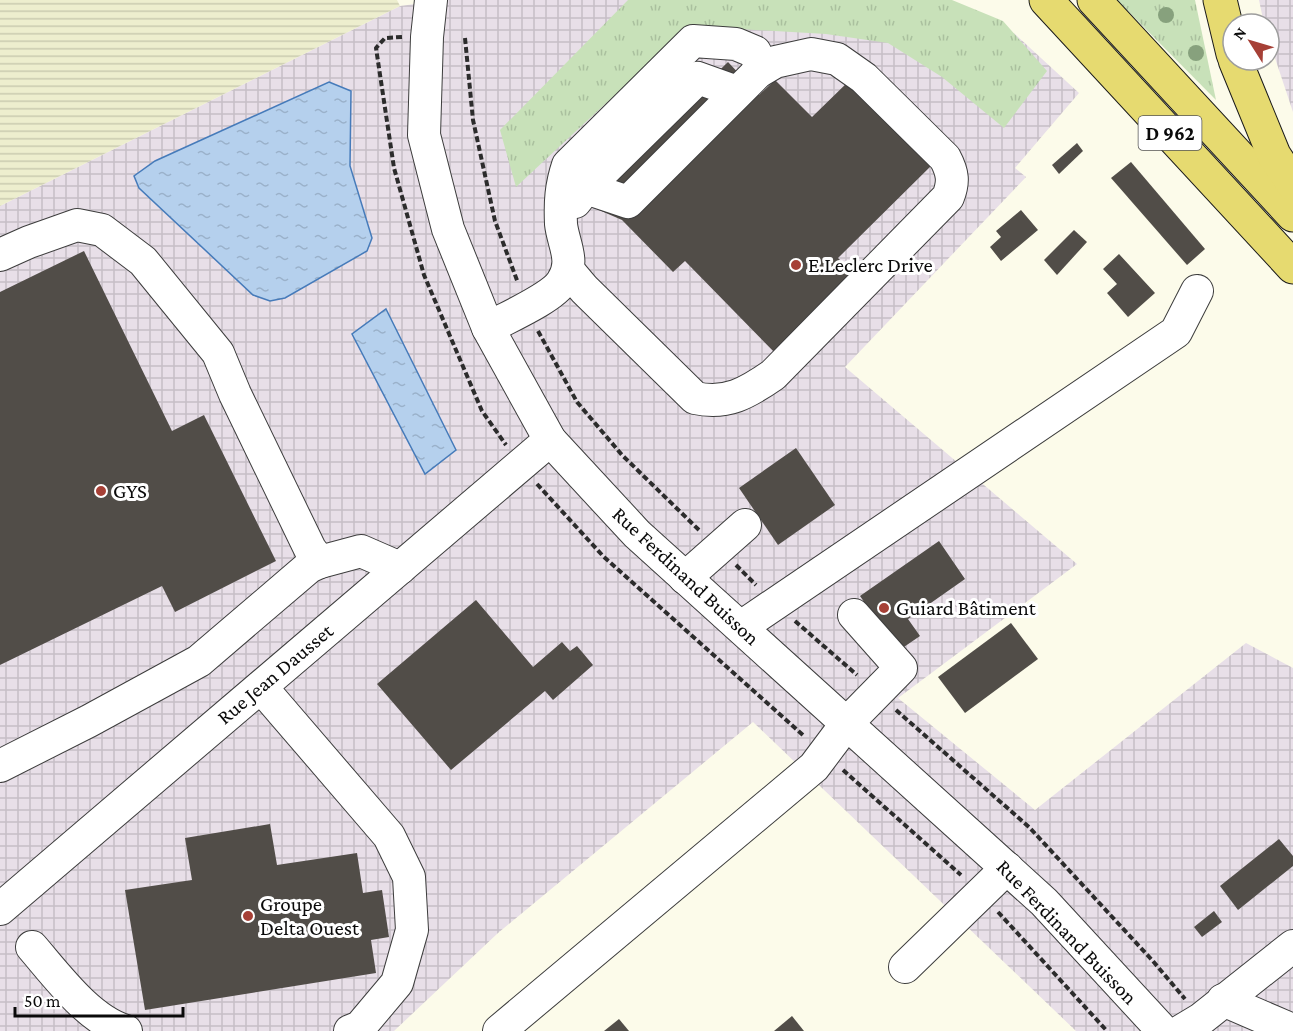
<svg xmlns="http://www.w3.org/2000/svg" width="1293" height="1031" viewBox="0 0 1293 1031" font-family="'Crimson Pro',serif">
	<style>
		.industrial { fill: url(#industrial-grid) }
		.farmland { fill: url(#farmland-rules) }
		.grass { fill: url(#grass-tufts) }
		.water { fill: url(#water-ripples); stroke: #467bba; stroke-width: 1.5 }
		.building { fill: #514d48 }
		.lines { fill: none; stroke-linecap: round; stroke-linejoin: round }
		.minor-casing { stroke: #3d3d3d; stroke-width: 34 }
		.major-casing { stroke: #1b1b1b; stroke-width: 35 }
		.path { stroke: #2c2c2c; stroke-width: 4; stroke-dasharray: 6 3; stroke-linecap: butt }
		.minor { stroke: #fff; stroke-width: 32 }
		.major { stroke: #e6da70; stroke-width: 33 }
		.tree { fill: #87a17d }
		.poi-dot { fill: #a64036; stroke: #fff; stroke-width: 2 }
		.labels { text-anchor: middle; stroke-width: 6; stroke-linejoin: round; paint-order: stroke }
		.shield { fill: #fff; stroke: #545454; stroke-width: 1.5 }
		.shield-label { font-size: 20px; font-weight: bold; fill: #0a0a0a }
		.poi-label { font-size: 21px; fill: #0a0a0a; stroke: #fff; text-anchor: start }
		.street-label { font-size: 21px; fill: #0a0a0a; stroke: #fff }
	</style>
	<defs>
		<pattern id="industrial-grid" width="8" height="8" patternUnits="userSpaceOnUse" patternTransform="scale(1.5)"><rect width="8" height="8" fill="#e8dfe8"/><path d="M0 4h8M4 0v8" fill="none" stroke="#c6bec6"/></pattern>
		<pattern id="farmland-rules" width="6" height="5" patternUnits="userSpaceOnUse" patternTransform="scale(1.5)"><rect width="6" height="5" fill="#edeece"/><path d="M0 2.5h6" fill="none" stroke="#cacbb0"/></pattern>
		<pattern id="grass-tufts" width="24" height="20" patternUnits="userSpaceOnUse" patternTransform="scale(1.5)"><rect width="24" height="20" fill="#c8e1b9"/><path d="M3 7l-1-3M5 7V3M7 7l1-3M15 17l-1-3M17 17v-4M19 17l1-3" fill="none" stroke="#aac09e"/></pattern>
		<pattern id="water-ripples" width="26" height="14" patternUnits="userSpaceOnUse" patternTransform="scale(1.5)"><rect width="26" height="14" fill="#b5d0ed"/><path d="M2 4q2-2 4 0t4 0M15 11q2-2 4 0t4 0" fill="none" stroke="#9ab1ca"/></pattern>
	</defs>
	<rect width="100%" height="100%" fill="#fcfbea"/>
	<!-- industrial -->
	<g class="industrial">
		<polygon points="445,0 945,0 1015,34 1079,93 1015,168 1026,177 845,367 1077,564 898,698 1035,810 1246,643 1293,668 1293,1031 1076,1031 753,722 498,933 394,1031 0,1031 0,206 400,6"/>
		<polygon points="1259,0 1293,0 1293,112 1269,40 1269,24 1264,24"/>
	</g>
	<!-- farmland -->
	<polygon class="farmland" points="0,0 397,0 400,6 0,206"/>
	<!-- grass -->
	<g class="grass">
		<polygon points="628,0 952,0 1003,21 1047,71 1004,128 942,77 888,43 826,34 689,26 516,187 500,130"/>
		<polygon points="1117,0 1195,0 1216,100"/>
	</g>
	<!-- water -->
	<g class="water">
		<polygon points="329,82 351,91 350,166 372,238 367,251 285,298 270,301 253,295 139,188 134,176 155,161"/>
		<polygon points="386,309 456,450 425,474 352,334"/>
	</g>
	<!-- building -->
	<g class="building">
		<polygon points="728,62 759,95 775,80 812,117 851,79 934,163 838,258 856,276 777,355 685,261 673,272 622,220 583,203"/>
		<polygon points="1077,143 1083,151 1059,174 1052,165"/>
		<polygon points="1131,162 1205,249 1187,265 1111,178"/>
		<polygon points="1021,210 1038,230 1001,261 990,247 1001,237 996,231"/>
		<polygon points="1074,230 1087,242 1057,275 1044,260"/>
		<polygon points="84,251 172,431 204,415 276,561 175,612 162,586 0,665 0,292"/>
		<polygon points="1119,254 1155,293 1128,317 1107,293 1117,284 1103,269"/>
		<polygon points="796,448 835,505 778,545 739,488"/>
		<polygon points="939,541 965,579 908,619 920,636 898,651 860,596"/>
		<polygon points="476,600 533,667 562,642 570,651 577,646 593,665 553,700 545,691 451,770 377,684"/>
		<polygon points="1011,623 1038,659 965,713 938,677"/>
		<polygon points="270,824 277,865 357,853 363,893 382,890 389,937 371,940 376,973 145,1010 125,890 192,880 185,838"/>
		<polygon points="1279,839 1293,856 1293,866 1238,910 1220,886"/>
		<polygon points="1214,911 1222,922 1202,937 1194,927"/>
		<polygon points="792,1016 804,1031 774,1031"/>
		<polygon points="619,1019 629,1031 604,1031"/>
	</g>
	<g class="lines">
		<defs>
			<g id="minor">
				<polyline points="431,0 427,37 424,135 448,229 488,328 550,440 637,534 1044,902 1163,1031"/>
				<polyline points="575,202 586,188 698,78 737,92"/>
				<polyline points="0,255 29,242 77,225 102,230 143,261 218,353 235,394 310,549 320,562"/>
				<path d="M568,270L584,289L695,398C727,405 747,393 773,375L948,197C954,182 953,173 945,158L864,78L837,59L811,54L775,62L758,72L628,202L586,188"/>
				<path d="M488,328C506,318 552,298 562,282C576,261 563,244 561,224C560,202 561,186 568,165L693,41L736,44L755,52L759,60L758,72"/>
				<polyline points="685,578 745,525"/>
				<polyline points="741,627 1176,332 1197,291"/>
				<polyline points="261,687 389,836 409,877 412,930 397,983 360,1027 350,1031"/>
				<polyline points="0,766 89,721 199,661 309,567 320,562 361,551 400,568"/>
				<polyline points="0,909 550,440"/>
				<path d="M32,947C57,976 89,1020 126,1031"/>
				<polyline points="905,967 1007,868"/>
				<polyline points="1223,1000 1290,1029"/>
				<polyline points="499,1031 814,767 847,723 901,668 854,615"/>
				<polyline points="1181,1031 1201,1019 1293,946"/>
			</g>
			<g id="major">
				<polyline points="1046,0 1293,267"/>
				<polyline points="1094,0 1293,215"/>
				<polyline points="1220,0 1233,54"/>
				<polyline points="1235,60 1274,155 1293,184"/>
			</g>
		</defs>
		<!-- minor casing -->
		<use href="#minor" class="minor-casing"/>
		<!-- major casing -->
		<use href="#major" class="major-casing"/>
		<!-- path -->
		<g class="path">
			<polyline points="402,37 385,38 376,48 394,168 424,275 482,411 506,445"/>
			<polyline points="465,38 473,120 495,221 518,283"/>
			<polyline points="538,331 577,402 622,455 700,531"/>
			<polyline points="537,484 603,556 804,736"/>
			<polyline points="736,565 756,585"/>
			<polyline points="795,621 857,675"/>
			<polyline points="896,710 1029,827 1152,960 1185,999"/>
			<polyline points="843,770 961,875"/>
			<polyline points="998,912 1107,1031"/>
		</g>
		<!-- minor -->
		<use href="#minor" class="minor"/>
		<!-- major -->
		<use href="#major" class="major"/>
	</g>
	<!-- trees -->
	<g class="tree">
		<circle cx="1166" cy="15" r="8"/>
		<circle cx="1196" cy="53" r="8"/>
	</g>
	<!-- markers -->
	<g class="poi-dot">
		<circle cx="796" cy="265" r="6"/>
		<circle cx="101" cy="491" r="6"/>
		<circle cx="884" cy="608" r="6"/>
		<circle cx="248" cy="916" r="6"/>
	</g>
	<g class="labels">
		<!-- shield labels -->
		<rect class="shield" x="1138.5" y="116" width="63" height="34" rx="4.5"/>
		<g class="shield-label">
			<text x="1170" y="140">D 962</text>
		</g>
		<!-- poi labels -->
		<g class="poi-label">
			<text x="808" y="272">E.Leclerc Drive</text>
			<text x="113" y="498">GYS</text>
			<text x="896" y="615">Guiard Bâtiment</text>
			<text x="260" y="911">Groupe<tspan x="260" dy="24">Delta Ouest</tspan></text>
		</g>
		<!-- street labels -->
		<g class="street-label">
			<text transform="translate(686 576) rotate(43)" y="7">Rue Ferdinand Buisson</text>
			<text transform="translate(275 674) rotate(-40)" y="7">Rue Jean Dausset</text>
			<text transform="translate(1067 932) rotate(46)" y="7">Rue Ferdinand Buisson</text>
		</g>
	</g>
	<!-- north arrow -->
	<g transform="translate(1251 42) rotate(307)"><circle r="28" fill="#ffffff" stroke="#9d9d9d" stroke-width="1.5"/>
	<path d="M0-4.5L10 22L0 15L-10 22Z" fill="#a64036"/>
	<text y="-9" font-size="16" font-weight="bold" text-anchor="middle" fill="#0a0a0a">N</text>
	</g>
	<!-- scale -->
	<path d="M15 1007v9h168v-9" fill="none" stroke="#0a0a0a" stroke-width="3"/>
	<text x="24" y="1007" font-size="18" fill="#0a0a0a" stroke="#ffffff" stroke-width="4.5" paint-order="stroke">50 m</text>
</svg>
